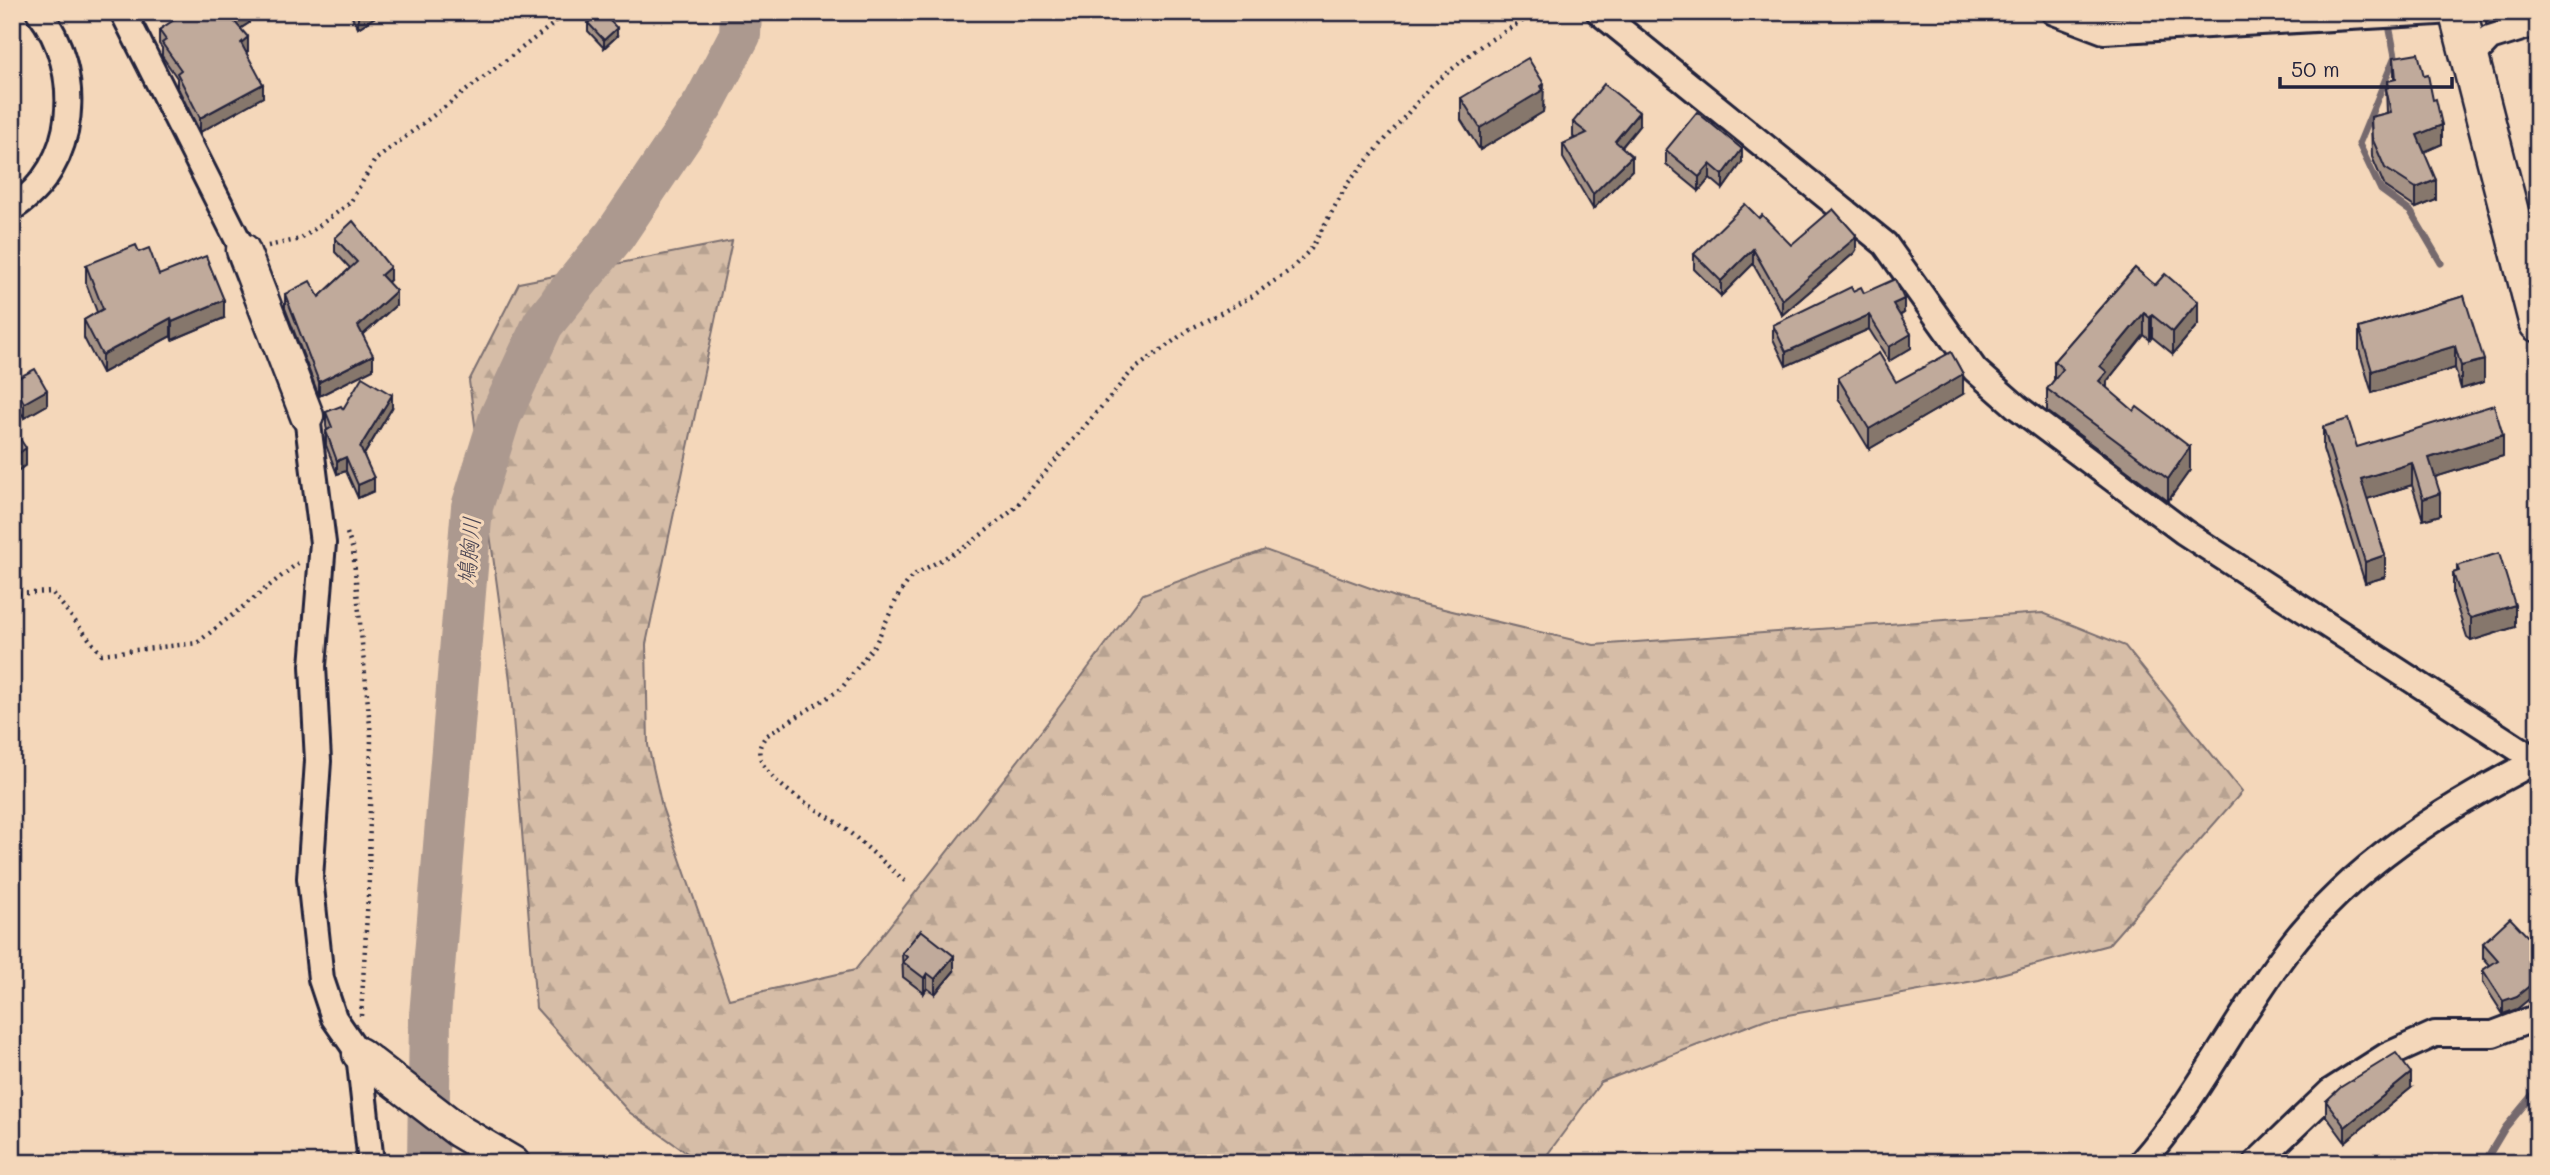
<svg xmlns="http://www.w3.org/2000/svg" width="2550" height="1175" viewBox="0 0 2550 1175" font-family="Mali,'Klee One',sans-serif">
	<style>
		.forest { fill: url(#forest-firs); stroke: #7c7071; stroke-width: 2 }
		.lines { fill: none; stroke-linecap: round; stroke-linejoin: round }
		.stream { stroke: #75696d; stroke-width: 7 }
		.river { stroke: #ac998f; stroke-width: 42 }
		.minor-casing { stroke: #22223b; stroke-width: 30 }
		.major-casing { stroke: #22223b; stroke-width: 37 }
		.highway-casing { stroke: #22223b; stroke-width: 42 }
		.path { stroke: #22223b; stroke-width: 4.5; stroke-dasharray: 2 5; stroke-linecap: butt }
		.minor { stroke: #f4d7ba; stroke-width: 24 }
		.major { stroke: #f4d7ba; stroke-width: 32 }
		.highway { stroke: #f4d7ba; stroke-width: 37 }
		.wall { fill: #a59285; stroke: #22223b; stroke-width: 2 }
		.shaded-wall { fill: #86776c; stroke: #22223b; stroke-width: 2 }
		.building { fill: #c0aa9b; stroke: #22223b; stroke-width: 2 }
		.labels { text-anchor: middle; stroke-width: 6; stroke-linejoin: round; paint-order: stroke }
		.water-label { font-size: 23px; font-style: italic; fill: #4b4654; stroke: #f4d7ba }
	</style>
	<defs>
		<pattern id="forest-firs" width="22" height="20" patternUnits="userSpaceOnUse" patternTransform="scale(1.75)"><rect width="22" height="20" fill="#d6bda7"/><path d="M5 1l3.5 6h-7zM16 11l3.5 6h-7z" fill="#b7a291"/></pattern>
	</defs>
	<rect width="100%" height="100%" fill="#f4d7ba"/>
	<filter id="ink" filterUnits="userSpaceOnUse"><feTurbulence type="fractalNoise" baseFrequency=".0143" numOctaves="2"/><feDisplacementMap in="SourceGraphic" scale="14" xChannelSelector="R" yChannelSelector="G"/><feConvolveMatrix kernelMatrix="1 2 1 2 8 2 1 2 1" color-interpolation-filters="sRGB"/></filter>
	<g filter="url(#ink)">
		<!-- forest -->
		<polygon class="forest" points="732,241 646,644 648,745 662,807 729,999 855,970 1042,730 1143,594 1265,550 1398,598 1594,645 2043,613 2125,646 2242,792 2108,945 1979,980 1766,1019 1601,1082 1541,1163 701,1163 629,1112 536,1008 510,680 469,381 519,283"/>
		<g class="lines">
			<!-- stream -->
			<g class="stream">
				<polyline points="2388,20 2395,56 2359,144 2381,190 2411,212 2441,263"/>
				<polyline points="2484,1163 2505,1128 2538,1088"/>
			</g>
			<!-- river -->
			<polyline class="river" points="428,1163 430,1016 472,507 500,417 543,324 615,235 704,103 740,35 741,12"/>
			<defs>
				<g id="minor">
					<polyline points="123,12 243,250"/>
					<polyline points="1599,12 1885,244 1975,370 2017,407 2184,532 2537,761"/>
					<polyline points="2054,12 2104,31 2438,12"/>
					<polyline points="2471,58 2490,38 2538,23"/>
					<path d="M12,208C79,167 84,70 39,12"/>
					<polyline points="307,416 323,543 313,666 318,761 310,878 321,979 334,1018 359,1054 371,1163"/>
					<path d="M2141,1163C2197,1099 2235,1020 2286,952C2351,866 2443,808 2538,760"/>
					<polyline points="2256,1163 2331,1091 2386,1056 2435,1034 2493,1034 2538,1017"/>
				</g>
				<g id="major">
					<polyline points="243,250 307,416"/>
					<polyline points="359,1054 459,1131 513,1163"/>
				</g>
				<polyline id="highway" points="2458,12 2538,323"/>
			</defs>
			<!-- minor casing -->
			<use href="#minor" class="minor-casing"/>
			<!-- major casing -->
			<use href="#major" class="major-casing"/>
			<!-- highway casing -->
			<use href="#highway" class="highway-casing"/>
			<!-- path -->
			<g class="path">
				<polyline points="268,246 301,239 350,203 375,160 552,25 565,12"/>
				<polyline points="347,533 353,550 371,736 369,879 361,1016"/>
				<polyline points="12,594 52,592 101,654 197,643 298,563"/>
				<path d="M905,881C884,863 864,844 843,827C820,809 769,787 760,757C758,748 761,743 766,736L841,689L876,643L899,594L912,576L968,545L1013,510L1132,371L1190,329L1251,297L1289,271L1311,249L1348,183L1431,86L1482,45L1524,20L1548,12"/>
			</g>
			<!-- minor -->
			<use href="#minor" class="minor"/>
			<!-- major -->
			<use href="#major" class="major"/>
			<!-- highway -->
			<use href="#highway" class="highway"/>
		</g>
		<!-- wall -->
		<g class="wall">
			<polygon points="182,12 249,12 249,23 240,29 248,51 246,52 263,97 200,132 177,86 177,78 162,56 162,48 159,44 159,30 182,15"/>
			<polygon points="349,12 383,12 358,28"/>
			<polygon points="588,23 617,36 604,48 588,31"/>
			<polygon points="2394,57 2442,144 2424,152 2436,200 2416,208 2385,187 2372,157 2371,117 2387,113 2386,88 2388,88 2388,81 2394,80"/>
			<polygon points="1461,98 1544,106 1543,112 1480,150 1461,120"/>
			<polygon points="1573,122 1639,126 1622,147 1632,170 1593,209 1563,158 1563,144 1575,138 1573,137"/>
			<polygon points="1666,150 1742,162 1723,189 1710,178 1699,191 1666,164"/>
			<polygon points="1759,218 1791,245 1856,250 1854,253 1782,315 1753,264 1721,296 1694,269 1694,254"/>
			<polygon points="335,238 390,280 388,282 396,305 363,335 373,369 319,396 285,308 285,294 319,297 350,268 335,252"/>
			<polygon points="139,252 159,275 224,318 172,340 171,336 102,373 84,338 84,320 97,312 86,283 86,265"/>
			<polygon points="2135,268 2198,324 2173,354 2152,337 2150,340 2144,335 2107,381 2107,388 2190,470 2168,501 2047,411 2047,389 2054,380 2054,361"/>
			<polygon points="1853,291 1864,293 1904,313 1900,316 1911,348 1889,361 1869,329 1786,366 1773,339 1773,325"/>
			<polygon points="2464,296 2484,382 2461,389 2455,368 2372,393 2359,350 2359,328"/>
			<polygon points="1838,378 1896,382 1963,394 1869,449 1838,398"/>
			<polygon points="12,381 47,405 24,418 12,397"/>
			<polygon points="392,408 364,455 374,491 358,498 346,471 337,474 326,445 326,431 327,430 326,426 326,412 343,409"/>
			<polygon points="2323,427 2357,447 2503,456 2435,477 2440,515 2423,520 2412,485 2367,499 2385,577 2365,583 2323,449"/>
			<polygon points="2457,566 2515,627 2471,641 2467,638 2453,595 2453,573 2457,572"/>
			<polygon points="2529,938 2517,1009 2503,1014 2483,983 2483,970 2490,965 2483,957 2483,943"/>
			<polygon points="902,953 954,971 935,994 927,988 924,993 903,977"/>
			<polygon points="2411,1088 2345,1142 2326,1116 2326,1101"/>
		</g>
		<!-- shaded-wall -->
		<g class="shaded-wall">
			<polygon points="245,12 249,12 249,23 233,33 233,20"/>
			<polygon points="363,12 383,12 358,28 358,16"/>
			<polygon points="2486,12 2523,12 2486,24"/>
			<polygon points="617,28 617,36 604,48 604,40"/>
			<polygon points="248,37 248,51 241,57 241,43"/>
			<polygon points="263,84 263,97 200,132 200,118"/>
			<polygon points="1544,84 1543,112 1480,150 1480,128"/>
			<polygon points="1639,112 1639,126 1615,155 1615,141"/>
			<polygon points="2442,125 2442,144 2417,155 2417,135"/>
			<polygon points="1742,149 1742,162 1723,189 1723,175"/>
			<polygon points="1632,156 1632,170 1593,209 1593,194"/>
			<polygon points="1710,164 1710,178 1699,191 1699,177"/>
			<polygon points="2436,180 2436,200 2416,208 2416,188"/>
			<polygon points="1856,235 1856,250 1854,253 1782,315 1782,300"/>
			<polygon points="1753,249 1753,264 1721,296 1721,281"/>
			<polygon points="390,267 390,280 381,288 381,275"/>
			<polygon points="396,291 396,305 358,339 358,326"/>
			<polygon points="1904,299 1904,313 1893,319 1893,304"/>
			<polygon points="224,300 224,318 172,340 172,322"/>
			<polygon points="2198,302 2198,324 2173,354 2173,332"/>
			<polygon points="2144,313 2144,335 2107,381 2107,394 2099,381 2100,366"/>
			<polygon points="1869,315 1869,329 1786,366 1786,352"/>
			<polygon points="2152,315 2152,337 2150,340 2150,318"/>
			<polygon points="171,318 171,336 102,373 102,355"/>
			<polygon points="1911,334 1911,348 1889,361 1889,347"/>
			<polygon points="2455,346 2455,368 2372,393 2372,371"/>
			<polygon points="373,355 373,369 319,396 319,382"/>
			<polygon points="2484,360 2484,382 2461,389 2461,366"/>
			<polygon points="1963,374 1963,394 1869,449 1869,429"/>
			<polygon points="47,390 47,405 24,418 24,403"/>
			<polygon points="392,395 392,408 360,461 360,447"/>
			<polygon points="2503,435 2503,456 2429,479 2429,458"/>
			<polygon points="2190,447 2190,470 2168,501 2168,479"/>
			<polygon points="26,448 26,465 12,475 12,458"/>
			<polygon points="346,457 346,471 337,474 337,461"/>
			<polygon points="2412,463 2412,485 2361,501 2361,479"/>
			<polygon points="374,478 374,491 358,498 358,485"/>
			<polygon points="2440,493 2440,515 2423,520 2423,499"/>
			<polygon points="2385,555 2385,577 2365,583 2365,562"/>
			<polygon points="2515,605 2515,627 2471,641 2471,618"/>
			<polygon points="954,956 954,971 935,994 935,979"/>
			<polygon points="927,973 927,988 924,993 924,978"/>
			<polygon points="2538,979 2538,992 2517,1009 2503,1014 2503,1001"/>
			<polygon points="2411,1073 2411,1088 2345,1142 2345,1127"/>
		</g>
		<!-- building -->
		<g class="building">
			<polygon points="182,12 245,12 233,20 248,37 241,43 263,84 200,118 177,73 181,70 162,43 166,40 159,30 183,14"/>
			<polygon points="599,12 601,12 617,28 604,40 588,23"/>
			<polygon points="2418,53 2424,76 2428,75 2433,100 2436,99 2442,125 2417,135 2436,180 2416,188 2385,168 2372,138 2371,117 2391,112 2386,88 2389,87 2388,81 2396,79 2394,57"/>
			<polygon points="1528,58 1544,84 1541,86 1543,90 1480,128 1461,98"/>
			<polygon points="1604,84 1639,112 1615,141 1632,156 1593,194 1563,144 1587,133 1573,122"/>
			<polygon points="1697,112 1742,149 1723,175 1710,164 1699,177 1666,150"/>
			<polygon points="1745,204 1759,218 1762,215 1791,245 1833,209 1856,235 1854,239 1782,300 1753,249 1721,281 1694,254"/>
			<polygon points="353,221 390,267 381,275 396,291 358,326 373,355 319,382 285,294 310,281 319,297 357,262 335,238"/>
			<polygon points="136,245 139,252 149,248 159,275 206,256 224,300 172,322 171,318 102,355 84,320 103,309 86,265"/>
			<polygon points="2135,268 2155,285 2165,274 2198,302 2173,332 2152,315 2150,318 2144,313 2100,366 2107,372 2099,381 2134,411 2137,407 2190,447 2168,479 2047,389 2063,369 2054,361"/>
			<polygon points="1895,279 1904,299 1893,304 1911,334 1889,347 1869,315 1786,352 1773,325 1851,287 1853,291 1861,287 1864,293"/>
			<polygon points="2464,296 2484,360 2461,366 2455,346 2372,371 2359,328"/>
			<polygon points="1951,352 1963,374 1869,429 1838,378 1879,353 1896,382"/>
			<polygon points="35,369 47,390 24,403 12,381"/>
			<polygon points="362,377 392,395 360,447 374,478 358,485 346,457 337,461 326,431 332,427 326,412 341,406 343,409"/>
			<polygon points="2494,405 2503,435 2429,458 2440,493 2423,499 2412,463 2361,479 2385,555 2365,562 2323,427 2348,419 2357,447"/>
			<polygon points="16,433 26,448 12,458 12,436"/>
			<polygon points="2499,553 2515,605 2471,618 2467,615 2453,573 2459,571 2457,566"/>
			<polygon points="2510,918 2529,938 2538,932 2538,979 2517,996 2503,1001 2483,970 2498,960 2483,943"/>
			<polygon points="921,930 954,956 935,979 927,973 924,978 903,962 907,957 902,953"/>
			<polygon points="2396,1053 2411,1073 2345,1127 2326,1101 2341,1087"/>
		</g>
	</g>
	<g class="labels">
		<!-- water labels -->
		<g class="water-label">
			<text transform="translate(469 551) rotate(-85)" y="8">鳩胸川</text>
		</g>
	</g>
	<!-- margin -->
	<rect width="2550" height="1175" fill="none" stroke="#f4d7ba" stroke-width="42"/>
	<rect x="21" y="21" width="2508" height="1133" fill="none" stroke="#22223b" stroke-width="2.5" filter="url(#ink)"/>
	<!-- scale -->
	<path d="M2280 77v10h172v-10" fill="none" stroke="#22223b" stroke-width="3.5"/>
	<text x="2291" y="77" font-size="21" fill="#22223b" stroke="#f4d7ba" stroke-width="5" paint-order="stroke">50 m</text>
</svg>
